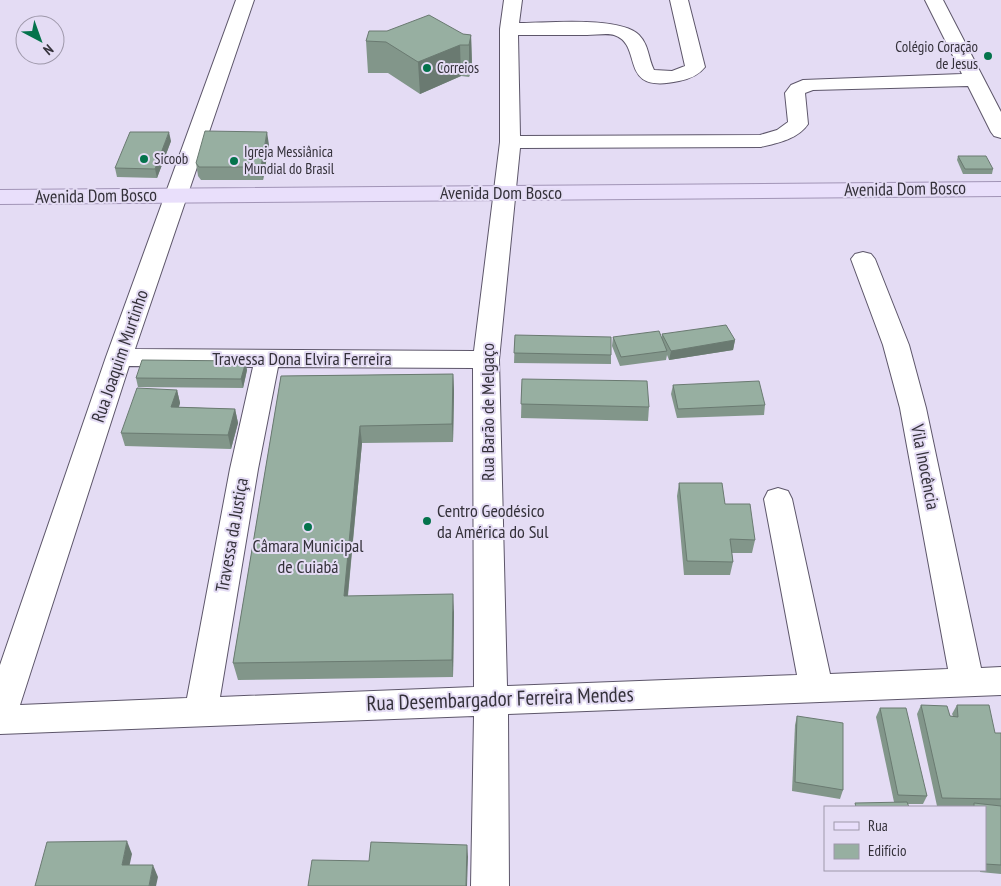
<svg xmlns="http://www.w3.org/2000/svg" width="1001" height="886" viewBox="0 0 1001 886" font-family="'PT Sans Narrow',sans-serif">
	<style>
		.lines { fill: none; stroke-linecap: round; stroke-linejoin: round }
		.minor-casing { stroke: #5d566a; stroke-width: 2 }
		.major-casing { stroke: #a194b6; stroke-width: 2 }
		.minor { fill: #fff; fill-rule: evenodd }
		.major { fill: #e9dffb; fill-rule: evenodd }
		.wall { fill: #82968a }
		.shaded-wall { fill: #6a7a71 }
		.building { fill: #97afa1; stroke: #6a7a71 }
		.poi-dot { fill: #04734c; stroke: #e4dcf4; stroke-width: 2 }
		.labels { text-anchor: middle; stroke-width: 4; stroke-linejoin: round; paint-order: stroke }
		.far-poi-label { font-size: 15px; fill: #34313a; stroke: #e4dcf4; text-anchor: start }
		.street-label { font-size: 18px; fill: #34313a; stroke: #e4dcf4 }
		.poi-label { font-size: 18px; fill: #34313a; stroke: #e4dcf4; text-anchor: start }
		.near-street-label { font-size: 21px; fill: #34313a; stroke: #e4dcf4 }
	</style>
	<rect width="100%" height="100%" fill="#e4dcf4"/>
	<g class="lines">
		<defs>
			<path id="minor" d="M236,0H254L135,349L474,351L500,142V29L504,0H522L519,23C547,23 620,16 639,35C649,45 648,58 654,70L672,71L685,66L670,0H688L705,67C698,76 689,79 679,81C616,95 645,45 614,35C607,33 596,35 587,35C564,35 541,35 518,35L520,136L760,135L777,130L788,122L785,93L791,85L803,80L962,74L925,0H943L1001,112V138L994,136L991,132L968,86L813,90L805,93L808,124C798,139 778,143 761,147L520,148L499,360L507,686L797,675L764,499L768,491L778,488L788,491L792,499L830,674L948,669L900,408L883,345L851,259L855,254L863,252L871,254L875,259L909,345L926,408L981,668L1001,667V695L508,714L509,886H471L474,716L0,734V665L106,357ZM129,366L253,367L230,469L187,698L20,705ZM278,367L473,368L474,687L220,697L258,469Z"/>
			<polygon id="major" points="1001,182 1001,196 0,204 0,190"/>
		</defs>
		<!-- minor casing -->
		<use href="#minor" class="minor-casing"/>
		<!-- major casing -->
		<use href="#major" class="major-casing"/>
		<!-- minor -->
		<use href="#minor" class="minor"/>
		<!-- major -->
		<use href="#major" class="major"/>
	</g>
	<!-- wall -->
	<g class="wall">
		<polygon points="463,34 471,35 472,66 469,77 461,76 420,94 388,73 368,73 366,41"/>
		<polygon points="171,141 157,178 117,177 115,168"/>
		<polygon points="269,145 263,180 201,180 198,176 196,163"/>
		<polygon points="958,156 993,169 992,174 963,174 957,160"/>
		<polygon points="662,334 735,340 733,350 669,360 667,355 666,360 620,366 612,346 613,337 662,338"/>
		<polygon points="515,335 611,355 611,364 514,363"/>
		<polygon points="247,370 243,388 138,387 136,378"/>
		<polygon points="453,374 454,391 453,442 362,443 348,596 454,612 453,677 238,680 233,663 281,376"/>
		<polygon points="522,379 649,407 648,421 521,418"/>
		<polygon points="673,385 765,405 764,415 677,418 671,394"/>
		<polygon points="177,390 180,403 179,407 235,409 238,423 231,449 125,446 121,433"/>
		<polygon points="679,483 725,504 755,540 752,553 732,553 733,562 730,575 684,575 677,496"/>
		<polygon points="921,705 950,716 953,716 952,714 957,705 995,733 1001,733 1001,874 980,872 980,870 985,870 985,807 937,806 917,714"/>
		<polygon points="880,708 927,796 923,804 908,804 894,802 876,717"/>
		<polygon points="797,716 843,790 840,799 792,791 795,725"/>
	</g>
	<!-- shaded-wall -->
	<g class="shaded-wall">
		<polygon points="471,35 472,66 469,77 469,45"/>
		<polygon points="460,45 461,76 420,94 418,62"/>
		<polygon points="169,132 171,141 157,178 155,169"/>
		<polygon points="267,132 269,145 263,180 261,167"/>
		<polygon points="735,340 733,350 669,360 671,351"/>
		<polygon points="246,361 247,370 243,388 241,379"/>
		<polygon points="453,374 454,391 453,442 452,424"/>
		<polygon points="177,390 180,403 174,421 171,407"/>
		<polygon points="235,409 238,423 231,449 228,435"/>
		<polygon points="360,426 362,443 346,613 344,596"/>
		<polygon points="453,594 454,612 453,677 452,660"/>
		<polygon points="127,841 132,854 127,877 122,865"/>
		<polygon points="467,845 468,857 467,886 466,886"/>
		<polygon points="153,865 158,877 156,886 149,886"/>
	</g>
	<!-- building -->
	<g class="building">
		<polygon points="429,15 463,34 471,35 469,45 460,45 418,62 386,42 366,41 369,31 387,31"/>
		<polygon points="205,131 267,132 261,167 199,167 196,163"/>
		<polygon points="130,132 169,132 155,169 115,168"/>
		<polygon points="958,156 986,156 993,169 965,169"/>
		<polygon points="726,325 735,340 671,351 662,334"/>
		<polygon points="659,331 667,351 621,357 613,337"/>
		<polygon points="515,335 611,337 611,355 514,353"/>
		<polygon points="142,360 246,361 241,379 136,378"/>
		<polygon points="453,374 452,424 360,426 344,596 453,594 452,660 233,663 281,376"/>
		<polygon points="522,379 647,381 649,407 521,404"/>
		<polygon points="759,381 765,405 678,409 673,385"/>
		<polygon points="137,388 177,390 171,407 235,409 228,435 121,433"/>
		<polygon points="679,483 722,483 725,504 750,504 755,540 730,539 733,562 687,561"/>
		<polygon points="921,705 947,706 950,716 958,717 957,705 989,705 995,733 1001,733 1001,799 942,798"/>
		<polygon points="880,708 906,708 927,796 898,795"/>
		<polygon points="797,716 843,723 843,790 795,782"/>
		<polygon points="907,802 909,807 856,807 855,803"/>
		<polygon points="974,803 1001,806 1001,865 985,864 985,807 974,807"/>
		<polygon points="127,841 122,865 153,865 149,886 35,886 47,842"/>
		<polygon points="371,842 467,845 466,886 308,886 312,860 369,861"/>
	</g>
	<!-- markers -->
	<g class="poi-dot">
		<circle cx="988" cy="56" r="5"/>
		<circle cx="427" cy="68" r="5"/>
		<circle cx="144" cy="159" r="5"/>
		<circle cx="234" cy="161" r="5"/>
		<circle cx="427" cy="521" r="5"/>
		<circle cx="308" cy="527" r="5"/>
	</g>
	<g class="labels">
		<!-- far-poi labels -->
		<g class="far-poi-label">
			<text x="978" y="52" text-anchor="end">Colégio Coração<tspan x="978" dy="17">de Jesus</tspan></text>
			<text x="437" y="73">Correios</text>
			<text x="244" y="157">Igreja Messiânica<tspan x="244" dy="17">Mundial do Brasil</tspan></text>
			<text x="154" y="164">Sicoob</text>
		</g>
		<!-- street labels -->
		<g class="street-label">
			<text transform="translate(905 189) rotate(-1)" y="6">Avenida Dom Bosco</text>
			<text x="501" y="199">Avenida Dom Bosco</text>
			<text transform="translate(96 196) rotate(-1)" y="6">Avenida Dom Bosco</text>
			<text transform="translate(120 356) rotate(-71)" y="6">Rua Joaquim Murtinho</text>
			<text x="302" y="365">Travessa Dona Elvira Ferreira</text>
			<text transform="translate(488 412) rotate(-90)" y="6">Rua Barão de Melgaço</text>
			<text transform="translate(925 467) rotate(79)" y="6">Vila Inocência</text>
			<text transform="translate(232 535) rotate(-80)" y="6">Travessa da Justiça</text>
		</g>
		<!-- poi labels -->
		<g class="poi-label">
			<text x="437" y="517">Centro Geodésico<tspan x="437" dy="21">da América do Sul</tspan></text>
			<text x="308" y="552" text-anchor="middle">Câmara Municipal<tspan x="308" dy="21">de Cuiabá</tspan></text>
		</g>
		<!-- near-street labels -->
		<g class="near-street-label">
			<text transform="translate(500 699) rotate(-2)" y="7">Rua Desembargador Ferreira Mendes</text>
		</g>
	</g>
	<!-- legend -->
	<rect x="824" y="806" width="162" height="65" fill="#e4dcf4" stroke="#9e98aa"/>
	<rect x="834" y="822" width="25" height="8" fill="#e9dffb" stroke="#9e98aa"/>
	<text x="868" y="831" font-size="15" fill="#34313a">Rua</text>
	<rect x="834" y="844" width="25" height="15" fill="#97afa1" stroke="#9e98aa"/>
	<text x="868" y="856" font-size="15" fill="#34313a">Edifício</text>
	<!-- north arrow -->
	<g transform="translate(40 40) rotate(139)"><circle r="24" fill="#e4dcf4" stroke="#9e98aa"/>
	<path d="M0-4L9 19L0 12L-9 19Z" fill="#04734c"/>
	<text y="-8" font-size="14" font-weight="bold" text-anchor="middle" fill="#34313a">N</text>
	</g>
</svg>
